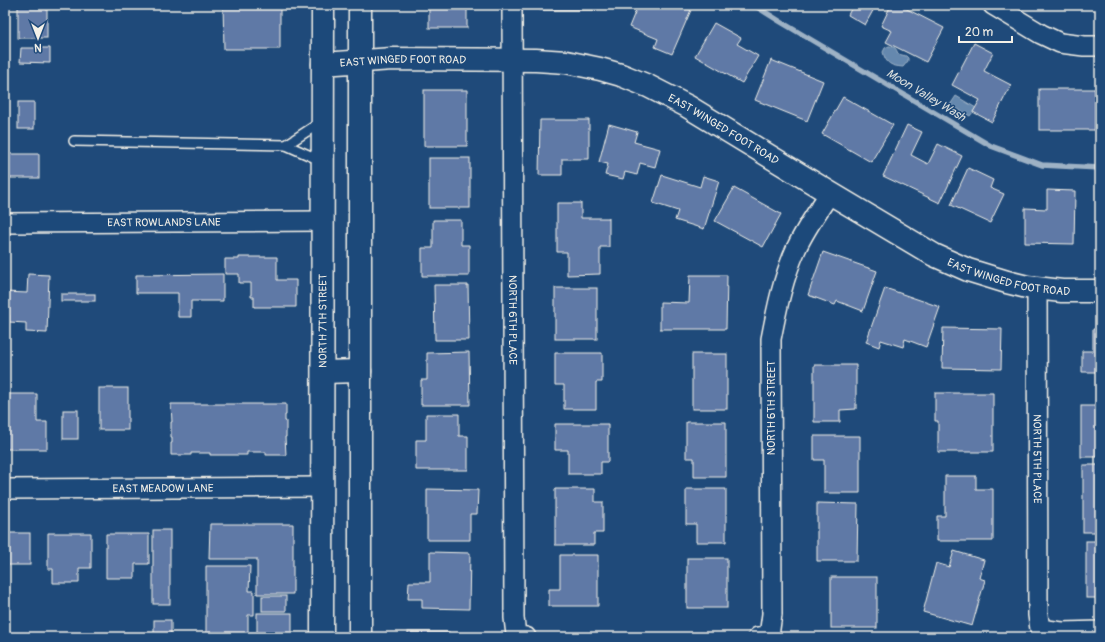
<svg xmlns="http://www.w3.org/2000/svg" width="1105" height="642" viewBox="0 0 1105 642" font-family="Pangolin,sans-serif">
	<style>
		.water { fill: #6588ae; stroke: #9eb2c5 }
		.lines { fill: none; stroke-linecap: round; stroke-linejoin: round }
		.stream { stroke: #9eb2c5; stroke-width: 5.5 }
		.building { fill: #5e79a6; stroke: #f4f1e8 }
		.lane-casing { stroke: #f4f1e8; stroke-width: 12 }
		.street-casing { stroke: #f4f1e8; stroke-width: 22 }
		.secondary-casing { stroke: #f4f1e8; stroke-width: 25 }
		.primary-casing { stroke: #f4f1e8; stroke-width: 25 }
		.lane { stroke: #1f4a7a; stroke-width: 9 }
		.street { stroke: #1f4a7a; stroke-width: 19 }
		.secondary { stroke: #1f4a7a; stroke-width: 22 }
		.primary { stroke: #1f4a7a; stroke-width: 22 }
		.labels { text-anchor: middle; stroke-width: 3; stroke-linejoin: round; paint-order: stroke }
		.street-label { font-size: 11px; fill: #f4f1e8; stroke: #1f4a7a }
		.water-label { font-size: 12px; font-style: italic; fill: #d7dcdc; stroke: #1f4a7a }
	</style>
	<rect width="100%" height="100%" fill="#1f4a7a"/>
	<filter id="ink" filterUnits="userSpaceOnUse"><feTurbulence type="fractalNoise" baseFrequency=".025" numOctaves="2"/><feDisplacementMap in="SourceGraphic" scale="8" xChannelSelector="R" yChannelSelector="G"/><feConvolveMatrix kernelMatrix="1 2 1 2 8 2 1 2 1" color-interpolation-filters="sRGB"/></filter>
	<g filter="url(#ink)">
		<!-- water -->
		<g class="water">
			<path d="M889,46C895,47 896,48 898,54L906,56L908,58V61L903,67C891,66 886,64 883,52L885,48Z"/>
			<polygon points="956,96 976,108 970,116 950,105"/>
		</g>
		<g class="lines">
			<!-- stream -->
			<polyline class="stream" points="754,5 781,22 991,146 1042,165 1100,168"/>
		</g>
		<!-- building -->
		<g class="building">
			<rect x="18" y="5" width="29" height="33"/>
			<rect x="137" y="5" width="14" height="3"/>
			<polygon points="223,5 280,5 280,49 224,49"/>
			<rect x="429" y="5" width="38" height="23"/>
			<rect x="540" y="5" width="56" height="5"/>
			<polygon points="638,5 679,5 691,10 672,54 655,47 658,39 629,27"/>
			<polygon points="844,5 876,5 865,25 848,15 851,9"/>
			<polygon points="891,5 899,5 944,28 926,62 886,42 892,31 881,26"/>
			<polygon points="714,23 741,38 737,44 758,56 742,83 695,56"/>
			<polygon points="974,43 993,53 984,71 1011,85 992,122 973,112 980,100 952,85"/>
			<polygon points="21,48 50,48 50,63 20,62"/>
			<polygon points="771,60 823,81 807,121 755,100"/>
			<rect x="1039" y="89" width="56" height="41"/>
			<rect x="424" y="90" width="43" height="56"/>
			<polygon points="843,97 893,125 871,162 822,134"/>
			<rect x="18" y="102" width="16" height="27"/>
			<polygon points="540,120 589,120 589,159 562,159 562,175 539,175"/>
			<polygon points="609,124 637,132 634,142 660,149 655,167 640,163 637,175 625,172 623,179 605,175 608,164 599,162"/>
			<polygon points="907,125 922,132 911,155 928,164 938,144 962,156 940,203 883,176"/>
			<rect x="8" y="154" width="31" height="24"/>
			<rect x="429" y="158" width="41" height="50"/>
			<polygon points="968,168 993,180 990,188 1004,194 990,223 951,205"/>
			<polygon points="662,175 700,187 703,176 719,181 704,229 675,220 678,211 653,203"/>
			<polygon points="734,188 781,214 763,247 715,221"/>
			<polygon points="1047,190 1075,191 1074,244 1025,243 1025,208 1047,209"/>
			<polygon points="1097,201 1100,201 1100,243 1096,243"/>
			<polygon points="557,203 581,203 581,218 609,218 609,247 600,247 600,274 567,275 567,252 557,252"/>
			<polygon points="433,220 461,220 461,245 469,245 469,276 422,276 422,248 433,248"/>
			<polygon points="823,252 877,271 863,311 837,301 835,305 808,295"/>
			<polygon points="239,257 277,257 277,280 296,280 296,307 254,307 254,297 251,297 251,283 239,283 239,274 225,274 225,259 239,259"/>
			<polygon points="28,274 49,275 47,333 26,332 26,323 9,322 9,315 5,315 5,292 27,293"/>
			<polygon points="223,274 223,301 191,301 191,317 178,317 178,293 136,293 136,275"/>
			<polygon points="690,275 727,275 726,329 660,329 660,302 689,303"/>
			<polygon points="434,285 468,285 469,340 435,340"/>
			<rect x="555" y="288" width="42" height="51"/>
			<polygon points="885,288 940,307 926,347 905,339 903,347 881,340 879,347 866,342"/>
			<rect x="61" y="294" width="34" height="7"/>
			<polygon points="943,328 1002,329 1001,369 942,368"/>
			<polygon points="1093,329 1100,329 1100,372 1082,372 1082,351 1093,351"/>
			<polygon points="469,352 470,405 421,405 421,380 427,380 427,353"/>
			<polygon points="555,353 602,353 602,382 596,382 596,409 564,409 564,385 555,385"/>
			<rect x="692" y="354" width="35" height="55"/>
			<polygon points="814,365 856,365 856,409 840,410 840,422 814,422"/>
			<rect x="99" y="388" width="29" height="42"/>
			<polygon points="935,393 993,393 993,452 938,452 938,421 935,421"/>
			<polygon points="5,394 37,394 37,422 47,422 47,449 5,449"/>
			<polygon points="171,404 286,404 286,415 285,415 285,421 286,421 286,437 285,437 286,455 266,455 266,452 247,452 247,455 210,455 210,453 191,453 191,455 171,455 171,443 172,443 172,437 171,437 171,422 172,422"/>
			<rect x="1081" y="406" width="19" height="51"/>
			<rect x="63" y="410" width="15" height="29"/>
			<polygon points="426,414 459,414 459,436 468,436 468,470 416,470 416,440 426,440"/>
			<polygon points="686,422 726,422 726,477 694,477 694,458 686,458"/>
			<polygon points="555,424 608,424 608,462 601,462 601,474 568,474 568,450 555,450"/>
			<polygon points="814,436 860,436 860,493 824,493 824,460 814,460"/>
			<rect x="1083" y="465" width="17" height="67"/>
			<polygon points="945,476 976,476 976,489 993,489 993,541 937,541 937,516 945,516"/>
			<polygon points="427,489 478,490 477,514 470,514 470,540 427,540"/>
			<polygon points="555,489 595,489 595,502 603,502 603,533 594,533 594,545 555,545"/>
			<polygon points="686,489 726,489 726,542 696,542 696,524 686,524"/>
			<polygon points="817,503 858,504 857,561 817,561"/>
			<polygon points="210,524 293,524 293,594 257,594 257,559 209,559"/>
			<rect x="153" y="530" width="17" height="74"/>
			<rect x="5" y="533" width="25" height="32"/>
			<polygon points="48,533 91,533 91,568 79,568 79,583 53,583 53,569 48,569"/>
			<polygon points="106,534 149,534 149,564 135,564 135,578 106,578"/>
			<rect x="1086" y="541" width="14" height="57"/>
			<polygon points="954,551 984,560 979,578 985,580 972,626 923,612 936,563 949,567"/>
			<polygon points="430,552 470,553 469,609 422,608 422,599 408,599 409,582 430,582"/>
			<polygon points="560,555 598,555 598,606 549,606 549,589 560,589"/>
			<rect x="687" y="558" width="40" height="50"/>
			<polygon points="206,566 250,566 249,591 254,591 254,615 248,615 248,637 206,637"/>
			<rect x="831" y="577" width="46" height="51"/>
			<rect x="262" y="596" width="24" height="15"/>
			<rect x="257" y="613" width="35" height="24"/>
			<rect x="154" y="620" width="17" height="17"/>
			<rect x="408" y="632" width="41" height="5"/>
		</g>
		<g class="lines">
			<defs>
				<g id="lane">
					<polyline points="321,122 286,145 322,161"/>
					<polyline points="74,141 286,145"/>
				</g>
				<g id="street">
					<path id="s1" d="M512,5L514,618L516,635L526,637"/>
					<polyline points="993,5 1041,34 1060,43 1084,46 1100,46"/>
					<path id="s2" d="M5,223L322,221"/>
					<path id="s3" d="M1037,288L1038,615L1040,629L1062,632L1100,631"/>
					<path id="s4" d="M5,489L322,487"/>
					<path d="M758,637L769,636L772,614L771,339C777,308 783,278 796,249C805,229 818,211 830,193"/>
				</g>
				<g id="secondary">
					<path id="s5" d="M323,64L392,59L536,60L566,62L600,69L621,75L648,86L687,106L830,193L934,255L968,270L1007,282L1027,287L1062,291H1100"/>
				</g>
				<g id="primary">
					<polyline points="323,372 360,371"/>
					<path id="s6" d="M322,637L323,5"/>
					<polyline points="360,637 360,5"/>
				</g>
			</defs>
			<!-- lane casing -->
			<use href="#lane" class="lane-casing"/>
			<!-- street casing -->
			<use href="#street" class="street-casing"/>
			<!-- secondary casing -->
			<use href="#secondary" class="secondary-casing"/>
			<!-- primary casing -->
			<use href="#primary" class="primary-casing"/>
			<!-- lane -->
			<use href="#lane" class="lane"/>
			<!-- street -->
			<use href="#street" class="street"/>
			<!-- secondary -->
			<use href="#secondary" class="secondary"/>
			<!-- primary -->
			<use href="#primary" class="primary"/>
		</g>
	</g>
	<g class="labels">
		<!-- street labels -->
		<g class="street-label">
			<text dy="4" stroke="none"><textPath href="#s5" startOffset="80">EAST WINGED FOOT ROAD</textPath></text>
			<text dy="4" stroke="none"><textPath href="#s5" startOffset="416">EAST WINGED FOOT ROAD</textPath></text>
			<text dy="4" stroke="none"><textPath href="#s2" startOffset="159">EAST ROWLANDS LANE</textPath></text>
			<text dy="4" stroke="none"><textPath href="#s5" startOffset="740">EAST WINGED FOOT ROAD</textPath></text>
			<text dy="4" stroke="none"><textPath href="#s1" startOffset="315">NORTH 6TH PLACE</textPath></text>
			<text dy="4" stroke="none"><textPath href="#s6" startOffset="316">NORTH 7TH STREET</textPath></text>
			<text transform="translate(771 408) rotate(-90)" y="4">NORTH 6TH STREET</text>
			<text dy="4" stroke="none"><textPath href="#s3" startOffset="171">NORTH 5TH PLACE</textPath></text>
			<text dy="4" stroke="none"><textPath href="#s4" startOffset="158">EAST MEADOW LANE</textPath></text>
		</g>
		<!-- water labels -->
		<g class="water-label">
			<text transform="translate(926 95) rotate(31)" y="4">Moon Valley Wash</text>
		</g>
	</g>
	<!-- margin -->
	<rect width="1105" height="642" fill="none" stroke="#1f4a7a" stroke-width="20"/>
	<rect x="10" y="10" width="1085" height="622" fill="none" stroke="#f4f1e8" stroke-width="1.5" filter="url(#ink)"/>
	<!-- north arrow -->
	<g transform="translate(38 38) rotate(180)" stroke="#1f4a7a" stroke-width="3" paint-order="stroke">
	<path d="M0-3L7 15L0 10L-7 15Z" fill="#f4f1e8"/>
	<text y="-6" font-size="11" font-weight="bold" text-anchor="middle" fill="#f4f1e8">N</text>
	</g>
	<!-- scale -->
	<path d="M959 36v6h53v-6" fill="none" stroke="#f4f1e8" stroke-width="2"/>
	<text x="965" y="36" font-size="12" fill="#f4f1e8" stroke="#1f4a7a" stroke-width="3" paint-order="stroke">20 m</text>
</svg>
